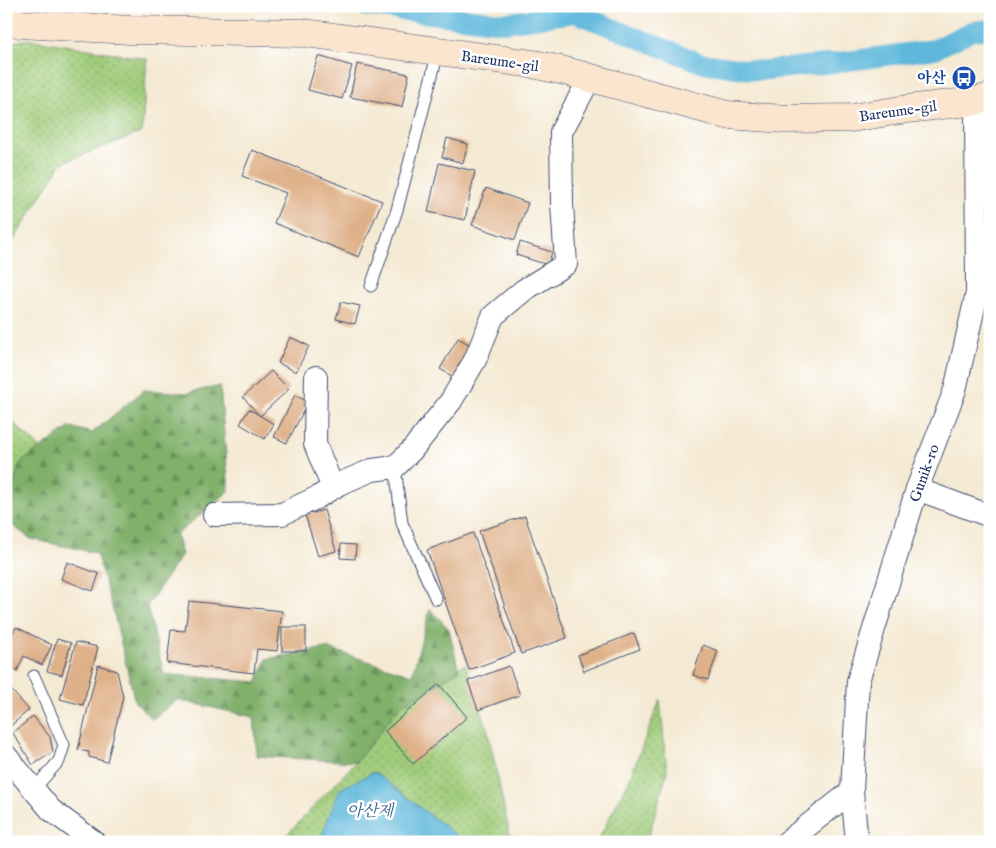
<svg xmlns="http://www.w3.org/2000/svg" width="996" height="848" viewBox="0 0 996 848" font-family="'IM FELL English','Noto Serif KR',serif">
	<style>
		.grass { fill: url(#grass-dots); stroke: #5e7e6c }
		.forest { fill: url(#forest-firs); stroke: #4e7064 }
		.water { fill: #5eb8db; stroke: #3c749c }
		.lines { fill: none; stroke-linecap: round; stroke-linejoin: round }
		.canal { stroke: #5eb8db; stroke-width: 20 }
		.building { fill: #dfb189 }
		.lane-casing { stroke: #3c4b6f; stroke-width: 13 }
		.street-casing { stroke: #3c4b6f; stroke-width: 24 }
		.secondary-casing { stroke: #3c4b6f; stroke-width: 29 }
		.lane { stroke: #fff; stroke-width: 11 }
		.street { stroke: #fff; stroke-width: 22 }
		.secondary { stroke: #fce5cf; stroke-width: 28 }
		.labels { text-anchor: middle; stroke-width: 5; stroke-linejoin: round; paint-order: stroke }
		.street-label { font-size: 15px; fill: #1b2f5e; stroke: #fff }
		.transit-label { font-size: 15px; font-weight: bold; fill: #164399; stroke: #fff; text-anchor: end }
		.water-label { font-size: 16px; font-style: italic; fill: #325f8a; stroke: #fff }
	</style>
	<defs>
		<pattern id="grass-dots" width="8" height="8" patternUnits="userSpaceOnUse" patternTransform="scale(1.25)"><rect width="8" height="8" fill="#a0cc7a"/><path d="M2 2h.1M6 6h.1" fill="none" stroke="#82a667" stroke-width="1.8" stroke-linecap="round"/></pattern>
		<pattern id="forest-firs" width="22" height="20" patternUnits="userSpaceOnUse" patternTransform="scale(1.25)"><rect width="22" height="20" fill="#80b06a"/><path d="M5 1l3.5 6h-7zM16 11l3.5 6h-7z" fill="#68905a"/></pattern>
	</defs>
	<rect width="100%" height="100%" fill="#fff"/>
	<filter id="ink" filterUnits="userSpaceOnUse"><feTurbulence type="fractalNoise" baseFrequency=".02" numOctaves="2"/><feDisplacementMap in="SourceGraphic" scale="10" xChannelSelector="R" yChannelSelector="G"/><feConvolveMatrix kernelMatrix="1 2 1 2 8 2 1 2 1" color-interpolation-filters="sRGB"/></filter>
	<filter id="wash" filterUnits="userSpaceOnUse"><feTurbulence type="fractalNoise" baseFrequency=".0096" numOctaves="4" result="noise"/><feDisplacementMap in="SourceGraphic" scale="20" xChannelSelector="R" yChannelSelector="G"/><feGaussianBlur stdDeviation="1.12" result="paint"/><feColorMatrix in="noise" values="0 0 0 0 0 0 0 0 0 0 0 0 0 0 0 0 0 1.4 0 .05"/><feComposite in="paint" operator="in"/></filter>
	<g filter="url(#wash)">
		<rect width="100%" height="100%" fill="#f4e9d2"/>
		<!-- grass -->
		<g class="grass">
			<polygon points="29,39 147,59 142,132 62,163 6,252 6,43"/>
			<polygon points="6,416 41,449 20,463 6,509"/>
			<polygon points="465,664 487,727 510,836 556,842 280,842 356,762 401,705"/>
			<polygon points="660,700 667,772 647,842 597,842 629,780"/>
		</g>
		<!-- forest -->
		<polygon class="forest" points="220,386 229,491 176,535 182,554 147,606 164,674 257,682 267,659 326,648 412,675 430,609 449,629 459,671 401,705 356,762 257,756 254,717 178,700 152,719 135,702 113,610 96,553 31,539 6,521 6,509 20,463 70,427 92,433 144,390 187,393"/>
		<!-- water -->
		<polygon class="water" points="374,772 465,842 319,842 340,789"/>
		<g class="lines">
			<!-- canal -->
			<polyline class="canal" points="365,6 504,23 575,13 701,63 759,71 834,63 935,49 972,31 990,29"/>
		</g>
		<g id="blocks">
			<!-- building -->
			<g class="building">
				<polygon points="318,56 352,66 342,99 308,90"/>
				<polygon points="357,64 409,74 402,107 350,97"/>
				<polygon points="447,138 468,144 463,163 442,157"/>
				<polygon points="252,150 382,201 359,257 274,223 286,193 242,176"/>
				<polygon points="439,163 475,171 465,220 428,212"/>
				<polygon points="486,188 528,203 515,240 472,225"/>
				<polygon points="520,242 552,252 548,265 516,255"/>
				<polygon points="341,302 360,306 355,324 336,319"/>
				<polygon points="290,337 309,346 296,372 278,363"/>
				<polygon points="458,338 474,347 455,378 440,369"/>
				<polygon points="271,371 289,389 260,416 243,397"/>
				<polygon points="295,395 308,402 287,443 274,437"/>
				<polygon points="249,409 274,424 265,439 240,424"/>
				<polygon points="324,510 336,551 318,556 305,515"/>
				<polygon points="525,516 567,638 521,654 479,531"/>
				<polygon points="473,533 515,653 469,670 427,550"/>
				<polygon points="341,544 356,545 355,559 340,558"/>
				<polygon points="67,562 99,574 93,591 61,579"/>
				<polygon points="189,601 282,611 277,651 257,649 254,673 167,663 171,630 185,631"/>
				<polygon points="16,627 52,645 42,665 24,656 17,671 6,665 6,647"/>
				<rect x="282" y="627" width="24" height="24"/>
				<polygon points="634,633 640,649 584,671 578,655"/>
				<polygon points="57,639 71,643 62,675 47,671"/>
				<polygon points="76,642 98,647 83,705 60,699"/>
				<polygon points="703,645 718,651 708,680 693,675"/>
				<polygon points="98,665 117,671 123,697 107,762 89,757 89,752 78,750"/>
				<polygon points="509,666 520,695 478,710 468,681"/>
				<polygon points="6,684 29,710 8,728 6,726"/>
				<polygon points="439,684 467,717 413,764 385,731"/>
				<polygon points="33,716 50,737 53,752 33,765 13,733"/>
			</g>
		</g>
	</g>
	<g filter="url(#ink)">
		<use href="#blocks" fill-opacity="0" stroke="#3c4b6f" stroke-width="1"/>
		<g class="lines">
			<defs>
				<g id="lane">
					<polyline points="371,286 397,210 438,52"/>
					<polyline points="395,467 402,523 436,599"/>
					<polyline points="34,789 59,761 64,745 34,676"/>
				</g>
				<g id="street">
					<polyline points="316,377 315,444 333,488"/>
					<polyline points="917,489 990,516"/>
					<polyline points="214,515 282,514 318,497 339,484 372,470 395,467 412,450 451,401 475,360 493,316 524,290 566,264 562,204 561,132 590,78"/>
					<polyline points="6,756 51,810 93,841 92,842"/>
					<polyline points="787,842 852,791"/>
					<polyline points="857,842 852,791 858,681 917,489 955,390 977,293 976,101"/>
				</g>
				<polyline id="secondary" points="6,16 20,24 131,30 305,33 533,64 569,72 727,115 784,119 851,118 907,109 976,101 990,97"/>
			</defs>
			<!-- lane casing -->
			<use href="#lane" class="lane-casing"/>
			<!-- street casing -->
			<use href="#street" class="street-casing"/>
			<!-- secondary casing -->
			<use href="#secondary" class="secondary-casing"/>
			<!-- lane -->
			<use href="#lane" class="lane"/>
			<!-- street -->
			<use href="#street" class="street"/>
			<!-- secondary -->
			<use href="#secondary" class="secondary"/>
		</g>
	</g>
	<!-- icons -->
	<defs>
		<symbol id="bus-disc" viewBox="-11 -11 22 22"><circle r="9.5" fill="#1a4fb4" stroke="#fff"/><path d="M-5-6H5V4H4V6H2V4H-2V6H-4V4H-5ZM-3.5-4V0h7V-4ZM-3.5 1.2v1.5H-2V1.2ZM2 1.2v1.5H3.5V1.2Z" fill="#fff"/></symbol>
	</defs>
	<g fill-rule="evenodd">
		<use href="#bus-disc" x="950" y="64" width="28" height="28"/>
	</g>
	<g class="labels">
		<!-- street labels -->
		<g class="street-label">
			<text transform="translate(500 61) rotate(8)" y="5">Bareume-gil</text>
			<text transform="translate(898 111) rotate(-8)" y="5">Bareume-gil</text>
			<text transform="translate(924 473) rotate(-70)" y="5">Gunik-ro</text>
		</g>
		<!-- transit labels -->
		<g class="transit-label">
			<text x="946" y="83">아산</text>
		</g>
		<!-- water labels -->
		<g class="water-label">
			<text x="370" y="816">아산제</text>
		</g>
	</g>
	<!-- margin -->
	<rect width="996" height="848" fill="none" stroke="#fff" stroke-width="25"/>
</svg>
